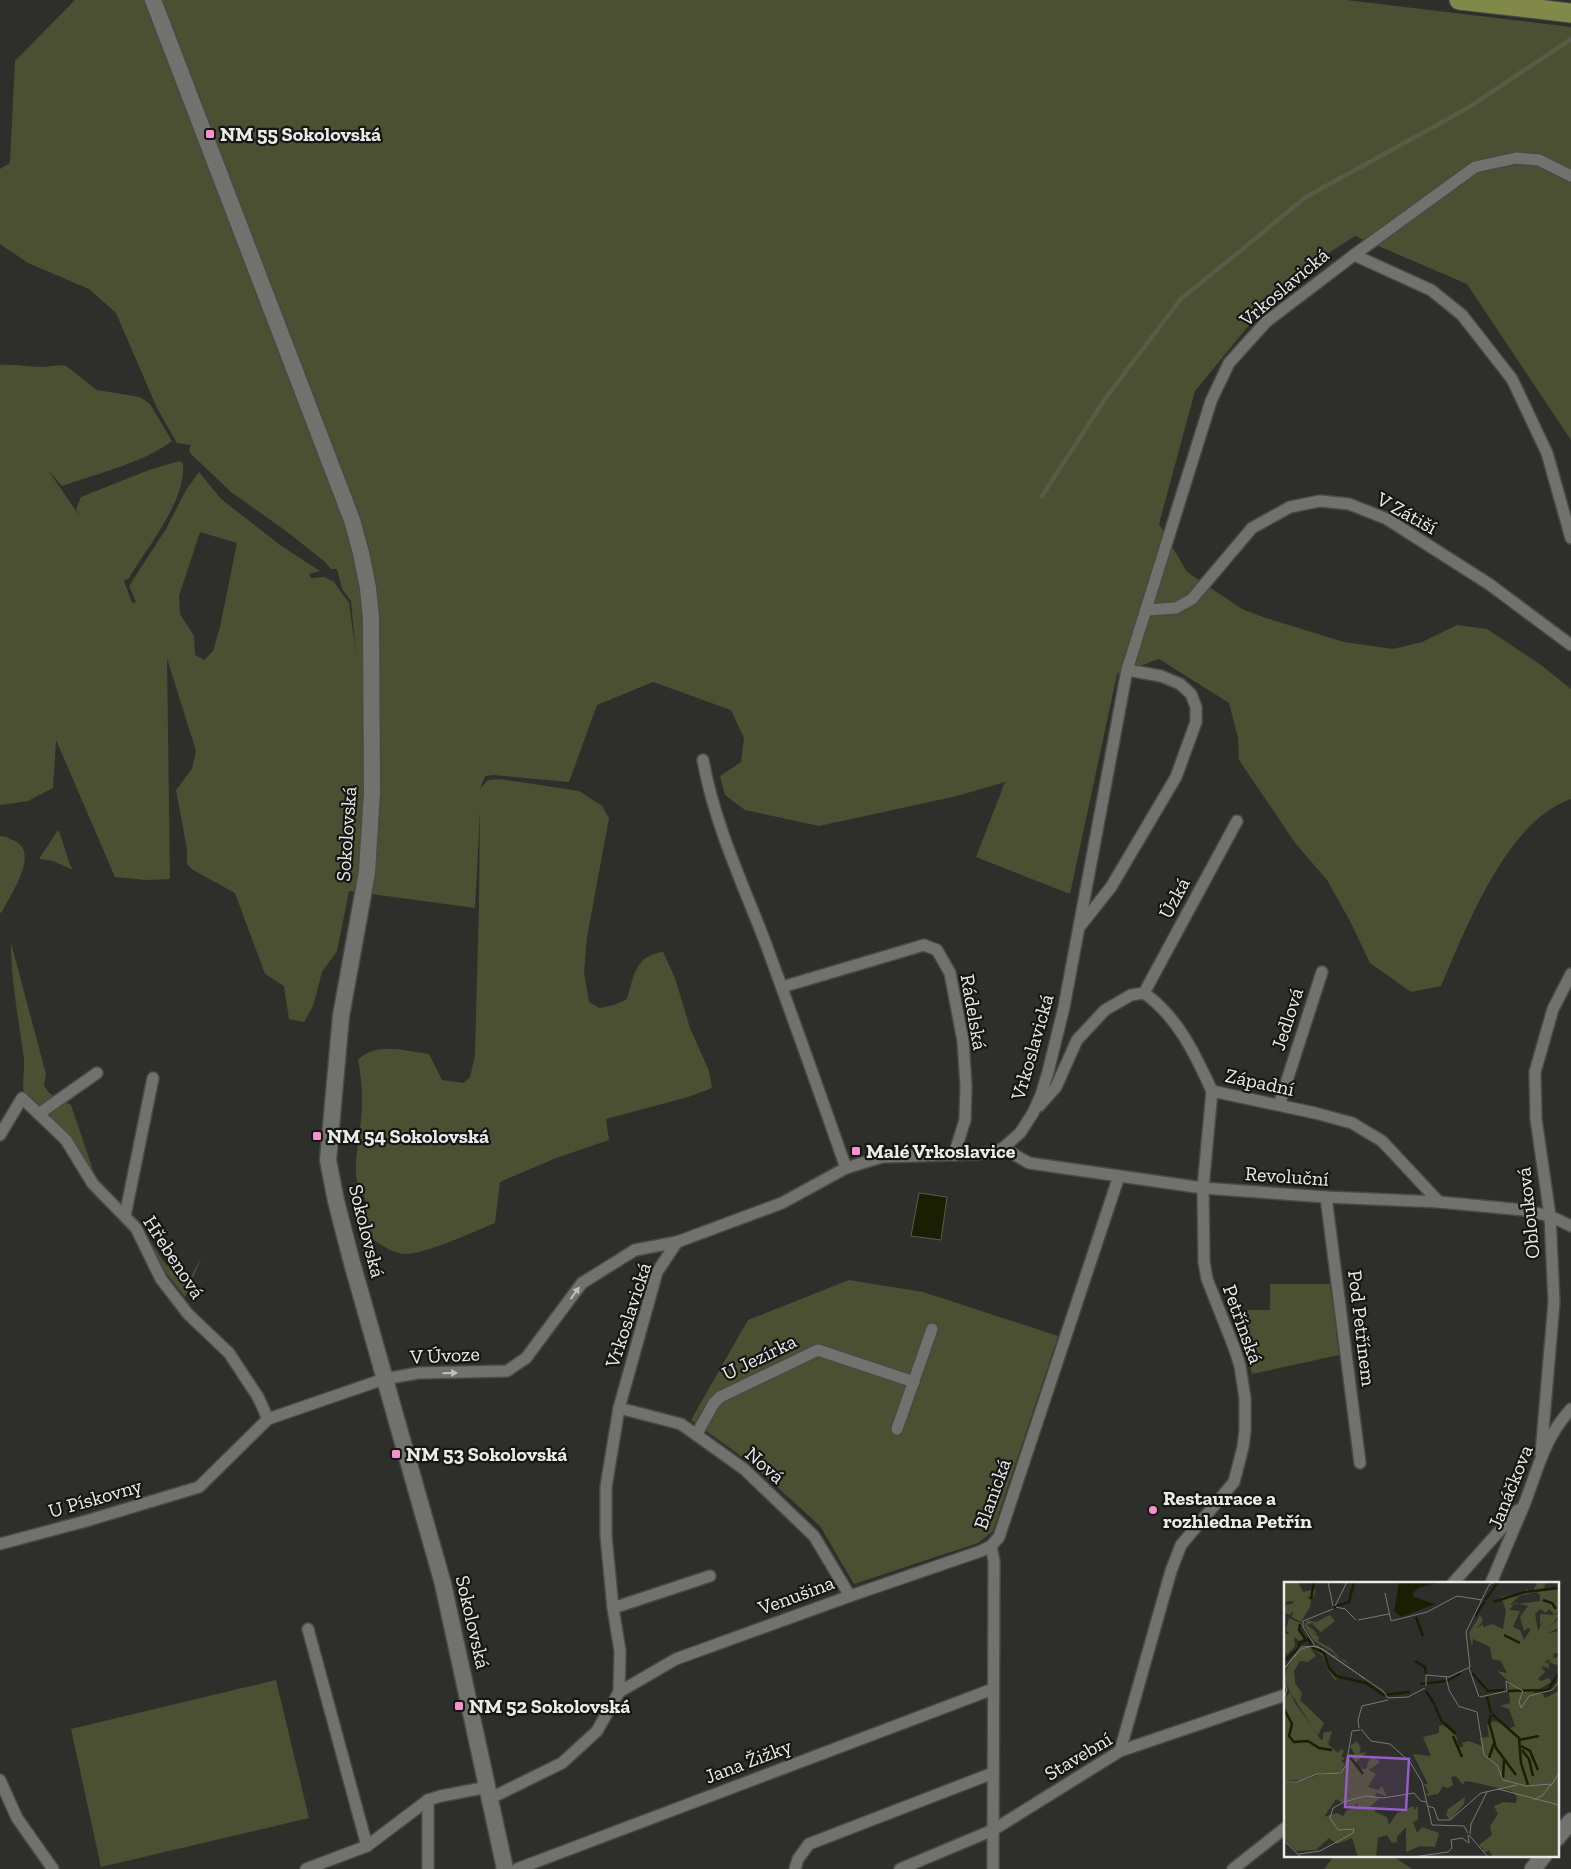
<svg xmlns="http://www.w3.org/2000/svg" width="1571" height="1869" viewBox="0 0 1571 1869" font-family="'Zilla Slab',serif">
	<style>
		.green { fill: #4b5032; fill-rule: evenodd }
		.water { fill: #1a1e02; stroke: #585c47 }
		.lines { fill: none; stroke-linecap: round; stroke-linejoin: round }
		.stream { stroke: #585c47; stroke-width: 4.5 }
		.street-casing { stroke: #494a47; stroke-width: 14 }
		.secondary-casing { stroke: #494a47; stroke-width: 19 }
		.primary-casing { stroke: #494a47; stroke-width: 21 }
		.street { stroke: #71726d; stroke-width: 11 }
		.secondary { stroke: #71726d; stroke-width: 16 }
		.primary { stroke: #818948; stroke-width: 19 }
		.oneway { fill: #c0c1bd }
		.poi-dot { fill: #f690cf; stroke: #161715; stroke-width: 2 }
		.labels { text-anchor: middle; stroke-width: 4.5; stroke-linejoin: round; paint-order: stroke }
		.poi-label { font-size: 20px; font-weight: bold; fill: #eaebe8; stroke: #161715; text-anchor: start }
		.street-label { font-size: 20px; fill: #eaebe8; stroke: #161715 }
		.inset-river { fill: none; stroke: #1a1e02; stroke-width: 2.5 }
		.inset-road { fill: none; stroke: #797a77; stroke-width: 1 }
		.view { fill: #975cc9; fill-opacity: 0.15; stroke: #975cc9; stroke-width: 2.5 }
		.inset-edge { fill: none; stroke: #eaebe8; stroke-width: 2.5 }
	</style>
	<rect width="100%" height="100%" fill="#2e2f2b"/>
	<!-- green -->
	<g class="green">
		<path d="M75,0H1346L1571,27V440L1467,284L1355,236L1285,281L1195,391L1159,524L1187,572L1242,609L1263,617L1344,642L1393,649L1422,642L1457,625L1487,629L1541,665L1571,689V799C1507,820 1466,928 1441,986L1411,992L1370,963L1350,921L1327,880L1296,844L1239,760L1238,738L1229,703L1159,659L1117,674L1070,894L976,857L1005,782L957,796L819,826L745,810L725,795L720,776L741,762L744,738L731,710L653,682L597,705L569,782L493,775L485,776L480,789L488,780L500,779L579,791L602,806L609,818L587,937L584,973L589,1002L600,1008L614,1005L627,999C634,976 635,955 663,952L675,978L690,1028L709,1071L712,1088L688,1097L606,1119L609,1140L556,1158L500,1182L495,1223C476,1231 421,1256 403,1254C389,1252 376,1241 365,1234L362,1218C374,1199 357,1193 356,1175C355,1160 358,1145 360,1129C363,1105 363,1084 358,1060C376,1041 405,1051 429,1054L442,1080L464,1083L470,1077L475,1055L479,902L480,810L475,908L349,891L337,951L322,972L313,1006L304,1022L289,1019L284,986L265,974L235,893L193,870L187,864V849L176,790L192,769L196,751L167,658L170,879L146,880L115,877L56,740L53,788L28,801L0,805V365C14,364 28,367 41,367C50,367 58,364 66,366L97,390L140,397L150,404L172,441C143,463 96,474 62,486L48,470L81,518L76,509L81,497L149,470L179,461L183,463C186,502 148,545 129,578L124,581L132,603L136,602L129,586L166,529L186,490L199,472L221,499L280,545L320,571L309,574L311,578L324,577L334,582L349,603L356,654L351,601L342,589L337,569H331L324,561L286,531L231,492L191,454L189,450L191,445L177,443L157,408L116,313L89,289L28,263L0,244V169L10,163L15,61ZM200,532L237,543L220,627L213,651L204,660L195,655L194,636L180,614L179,596Z"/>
		<polygon points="58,830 60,834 70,865 73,870 53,861 39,859"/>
		<path d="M0,836C6,836 10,839 15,841C40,854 10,895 2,912L0,913Z"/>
		<path d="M11,943L46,1074L44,1086L49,1093L71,1105L95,1176L142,1228L163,1261L187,1285L202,1256L185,1297L108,1199L25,1097C21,1088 25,1070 24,1059C19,1020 11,982 11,943Z"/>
		<polygon points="849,1280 923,1292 1058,1336 993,1531 978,1543 854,1584 820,1526 752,1464 691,1420 748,1320"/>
		<polygon points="1270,1284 1330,1284 1339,1355 1252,1374 1248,1356 1232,1310 1270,1310"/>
		<polygon points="276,1680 309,1818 101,1867 71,1729"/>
		<polygon points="1335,1855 1391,1855 1412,1869 1324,1869"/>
	</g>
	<!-- water -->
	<polygon class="water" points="919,1193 947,1197 941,1240 911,1236"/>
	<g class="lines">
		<!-- stream -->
		<polyline class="stream" points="1042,496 1105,399 1180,300 1306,197 1466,109 1571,39"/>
		<defs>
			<g id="street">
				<polyline points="1354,255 1431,290 1462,315 1512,379 1547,453 1571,538"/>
				<polyline points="1147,610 1176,608 1192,599 1252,528 1290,507 1320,501 1349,504 1387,519 1489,584 1571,645"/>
				<path d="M703,760C714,822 741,880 764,939C792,1015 819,1091 846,1168"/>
				<polyline points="1081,925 1111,887 1176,777 1196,722 1196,707 1191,694 1180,684 1161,676 1127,670"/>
				<polyline points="782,987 924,945 937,950 950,973 963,1041 966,1086 965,1120 954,1155"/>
				<polyline points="1144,993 1237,821"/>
				<polyline points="1212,1091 1315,1113 1352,1123 1382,1141 1439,1202"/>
				<polyline points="1279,1105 1322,972"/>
				<path d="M1039,1106L1056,1087L1077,1040L1105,1010L1131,995L1144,993C1178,1017 1195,1054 1212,1091"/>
				<polyline points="40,1113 97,1073"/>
				<polyline points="0,1135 22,1098 66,1140 93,1184 136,1228 161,1279 188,1314 229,1353 258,1397 268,1419"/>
				<polyline points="1003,1148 1029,1163 1203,1188 1326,1197 1439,1202 1524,1210 1550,1216 1571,1226"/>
				<polyline points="1326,1197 1360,1463"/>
				<polyline points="125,1216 153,1078"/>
				<polyline points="619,1408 681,1424 744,1469 814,1536 850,1596"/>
				<polyline points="897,1429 932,1329"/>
				<polyline points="696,1435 714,1403 720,1397 818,1350 914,1382"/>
				<polyline points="1541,1454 1554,1302 1550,1216 1536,1119 1535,1072 1553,1009 1571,974"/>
				<polyline points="0,1544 86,1521 199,1487 268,1419 384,1379 418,1373 507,1371 526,1358 582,1283 635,1250 677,1242"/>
				<polyline points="991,1546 994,1561 993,1869"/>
				<polyline points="1453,1583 1518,1510"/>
				<path d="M1491,1583C1502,1557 1513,1531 1524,1505C1538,1469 1544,1438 1571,1409"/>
				<polyline points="613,1608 710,1576"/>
				<polyline points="308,1629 367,1846"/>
				<polyline points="619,1692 676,1659 850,1596 981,1551 991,1546 999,1537 1119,1176"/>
				<polyline points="1120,1751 1171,1571 1181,1545 1234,1482 1243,1447 1245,1431 1245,1398 1240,1366 1235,1350 1207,1279 1204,1262 1203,1188 1212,1091"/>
				<polyline points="0,1780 17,1818 53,1869"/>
				<polyline points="491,1798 562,1763 597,1731 619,1692 620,1651 613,1608 606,1536 606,1487 619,1408 657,1272 677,1242 782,1203 846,1168 882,1157 976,1154 993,1152 1003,1148 1020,1133 1033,1113 1041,1095 1048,1072 1064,1007 1127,670 1211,401 1229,363 1266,322 1354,255 1475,167 1516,158 1539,160 1571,176"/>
				<polyline points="306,1869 367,1846 428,1800"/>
				<polyline points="428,1869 428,1800 441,1796 488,1787"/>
				<polyline points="517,1869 993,1689"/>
				<polyline points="795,1869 798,1859 809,1844 993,1773"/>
				<polyline points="900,1869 993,1830 1120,1751 1285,1695"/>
				<polyline points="1233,1869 1285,1828"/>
			</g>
			<g id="secondary">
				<polyline points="153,0 352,520 361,553 368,588 371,618 372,792 367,872 341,1016 328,1160 336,1201 352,1263 443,1584 505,1869"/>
				<polyline points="1557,1838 1571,1821"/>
				<polyline points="1533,1869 1544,1855"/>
			</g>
			<polyline id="primary" points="1459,0 1571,13"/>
		</defs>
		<!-- street casing -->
		<use href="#street" class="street-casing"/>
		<!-- secondary casing -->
		<use href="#secondary" class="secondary-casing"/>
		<!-- primary casing -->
		<use href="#primary" class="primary-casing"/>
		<!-- street -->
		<use href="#street" class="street"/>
		<!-- secondary -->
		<use href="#secondary" class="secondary"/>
		<!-- primary -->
		<use href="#primary" class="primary"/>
	</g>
	<!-- one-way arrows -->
	<defs><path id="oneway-solid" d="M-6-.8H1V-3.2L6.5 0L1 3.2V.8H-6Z" transform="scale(1.25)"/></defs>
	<g class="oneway">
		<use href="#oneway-solid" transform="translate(575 1293) rotate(-54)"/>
		<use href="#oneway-solid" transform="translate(450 1373) rotate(-1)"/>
	</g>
	<!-- markers -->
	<g class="poi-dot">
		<rect x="205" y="129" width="10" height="10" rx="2.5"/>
		<rect x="312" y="1131" width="10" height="10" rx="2.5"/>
		<rect x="851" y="1146" width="10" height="10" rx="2.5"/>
		<rect x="391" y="1449" width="10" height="10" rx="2.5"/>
		<circle cx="1153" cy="1510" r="5"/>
		<rect x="454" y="1701" width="10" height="10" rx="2.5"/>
	</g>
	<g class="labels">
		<!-- poi labels -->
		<g class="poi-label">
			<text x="220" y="141">NM 55 Sokolovská</text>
			<text x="327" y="1143">NM 54 Sokolovská</text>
			<text x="866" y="1158">Malé Vrkoslavice</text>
			<text x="406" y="1461">NM 53 Sokolovská</text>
			<text x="1163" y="1505">Restaurace a<tspan x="1163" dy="23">rozhledna Petřín</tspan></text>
			<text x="469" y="1713">NM 52 Sokolovská</text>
		</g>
		<!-- street labels -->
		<g class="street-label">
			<text transform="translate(1284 287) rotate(-40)" y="7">Vrkoslavická</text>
			<text transform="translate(1407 513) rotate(29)" y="7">V Zátiší</text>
			<text transform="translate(346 834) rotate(-86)" y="7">Sokolovská</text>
			<text transform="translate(1174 898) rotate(-62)" y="7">Úzká</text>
			<text transform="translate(974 1012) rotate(80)" y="7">Rádelská</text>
			<text transform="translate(1287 1019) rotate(-72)" y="7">Jedlová</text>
			<text transform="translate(1032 1047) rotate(-74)" y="7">Vrkoslavická</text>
			<text transform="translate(1260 1082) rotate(12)" y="7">Západní</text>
			<text transform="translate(1287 1176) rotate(4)" y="7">Revoluční</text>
			<text transform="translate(1528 1213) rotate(-96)" y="7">Oblouková</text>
			<text transform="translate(367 1231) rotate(76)" y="7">Sokolovská</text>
			<text transform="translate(174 1257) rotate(57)" y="7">Hřebenová</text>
			<text transform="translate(628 1315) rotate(-72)" y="7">Vrkoslavická</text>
			<text transform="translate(1243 1324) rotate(70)" y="7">Petřínská</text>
			<text transform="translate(1362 1328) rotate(83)" y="7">Pod Petřínem</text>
			<text transform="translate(445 1355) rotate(-3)" y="7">V Úvoze</text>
			<text transform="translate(759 1357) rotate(-26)" y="7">U Jezírka</text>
			<text transform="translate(765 1465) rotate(41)" y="7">Nová</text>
			<text transform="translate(1510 1487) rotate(-68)" y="7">Janáčkova</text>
			<text transform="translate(992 1494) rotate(-70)" y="7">Blanická</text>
			<text transform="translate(95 1498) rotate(-16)" y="7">U Pískovny</text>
			<text transform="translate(796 1595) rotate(-20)" y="7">Venušina</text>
			<text transform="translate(473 1622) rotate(77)" y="7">Sokolovská</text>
			<text transform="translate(1078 1756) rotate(-31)" y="7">Stavební</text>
			<text transform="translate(748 1761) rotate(-21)" y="7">Jana Žižky</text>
		</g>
	</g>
	<!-- overview -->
	<g transform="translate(1284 1582)">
		<rect width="275" height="275" fill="#2e2f2b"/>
		<path d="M0,0H14L19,10L32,7L30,14L23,15L27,18L26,25L17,40L8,35L9,29L6,33L0,31V23L8,22L10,19L0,20ZM245,0H262L259,8L275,5V29L271,33L275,31V34L267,43L275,37V46L264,51L275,49V71H270L269,76L275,75V84L265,80L266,77L260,80L265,81V86L257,84L261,90L254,97L257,99L265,96L267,100L249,111L259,112L261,116L275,109V275H209L205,268L200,271L198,265L195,266L196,262L208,253L206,244L214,232L210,224L219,220L232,221L233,215L228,209L188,200L181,199L179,203L172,194L167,195L169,203L164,206L159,204L154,212L143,214L142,211H145L140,202H144L129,172L147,174L139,155L155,151V144L159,143L172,153L175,166L179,164L178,161L185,159L198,164L196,156L205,155L203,142L211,139L226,146L231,144L225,127L216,124L226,121L224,101L230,104L213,89L223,91L217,79L208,77L206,65L189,57L188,65L185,51L196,33L199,39L192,47L199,42V45L208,42L219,47L222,28L217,15L240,11L242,7L248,10L253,2ZM253,10L256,13V19L226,23L235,14ZM231,21L244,24L236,35L240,49L244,46L247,47L240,58L236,48L229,45L236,29L225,28ZM256,27L262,31L265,27L271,33L256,32V43L259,39L254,49L251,32ZM46,33L51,39L37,50L28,42L31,40L23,43L34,52L29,51L35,55L34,59L48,67L56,77L61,78L66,83L51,74V72L30,59L20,44L23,38L32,40ZM5,36L18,42L15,48L21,55L16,59L10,55L11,64L3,73L0,67V75V52H5L2,48ZM30,60L31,66L42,74L45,87L55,95L51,98L44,88L39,74L26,66L32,74L24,80L16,79L10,89L11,101L18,111L16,118L40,141L34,153L11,121L0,97L4,84L17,67L29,64ZM6,110L36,157L39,158V151L48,149L44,162L54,171L57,167L60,169L57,175L62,176L57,179L62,182L55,192L37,191L17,198L0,199V117ZM73,159L77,167L75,171L83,170L71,181L76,187H82L87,173L96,180L85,188L92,192L84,205L94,208L98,204L103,214L92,211L91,215L95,217L87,224L88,227L90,224L91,230L103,235L105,243L113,231L121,228L122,233V227L129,224L131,228L134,223V238L129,240L133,251L138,245L155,251L151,265L136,264L122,270V245L113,255V260L108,261L103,253L94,256L92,275H74L68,256L53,262L45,256L32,268L12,269L0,258V201H9L38,192H56L65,172L71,173L66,164ZM52,217L68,226L74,221L73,226L63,228L59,234L53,231L40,235ZM181,215L180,222L166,238L162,233L164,227Z" fill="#4b5032" fill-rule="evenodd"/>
		<path d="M115,0L134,1L157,0L134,6L129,11L130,15L151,22L117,35L110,29Z" fill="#1a1e02"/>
		<path class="inset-river" d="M27,17L30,0M201,18L214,0M259,18L268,21L272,27M209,20L241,10L275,6M50,25L65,20L70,0M191,34L201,19M132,35L139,54M16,42L15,48L22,58M220,53L236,61M0,79L15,66V61L24,57L29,66L40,71L45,86L52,94L82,101L99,113L126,110M131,79L141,85L142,92M188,91L204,109L220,108M163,99L177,91M136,102L162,99M142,109L151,123M224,109L264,108L275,91M203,115L207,131M151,124L158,140M0,127L8,142L5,154L10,160L24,159L35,166L48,168M208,132L235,156L237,181L244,203M207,133L205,140L212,166L232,193M159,140L172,152M169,154L178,175M235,158L255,154M237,164L246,169L254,188M238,168L245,177L249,194M66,175L79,192M205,176L210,161M219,196L220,178"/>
		<path class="inset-road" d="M44,0L49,24M101,11L107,39L143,30L173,14L198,18M51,24L63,0M52,25L61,27L72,38M74,38L105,32M30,62L19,45V39L49,27M185,86L195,115M0,87L17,65L33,64L99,109L104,116M0,87L17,67L28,64L39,67L81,97M162,95L165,108L174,123M0,98L3,108L0,117M142,104V93L165,95L186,85L182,50L205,3L210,0M196,115L223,109L222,99L239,109L235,120L237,126L245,114L268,108L275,100M104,116L124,115L141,106M174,124L193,130L200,173L213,183L219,198L242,204L267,202L259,213L249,218M75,146L74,138L78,124L104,118M77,147L87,159L106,162L126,180L138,200L148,243L180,244L184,251M0,200H13L33,192L57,191L62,183L68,149L76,148M267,204L275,191M214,207L275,223M144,224L150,226L154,238H166L197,211L233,203M186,252L187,242L203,210M185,253L204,275M0,259L17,275M15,272L36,269L69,251L70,247L54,248L46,236L49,226L60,220L81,214L99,216L130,211L137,219L143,220M129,275L164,270L168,266L167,258L178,256L185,261L184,253"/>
		<path class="view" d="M64,174L125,177L122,228L61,225Z"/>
		<rect width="275" height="275" class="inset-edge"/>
	</g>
</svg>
